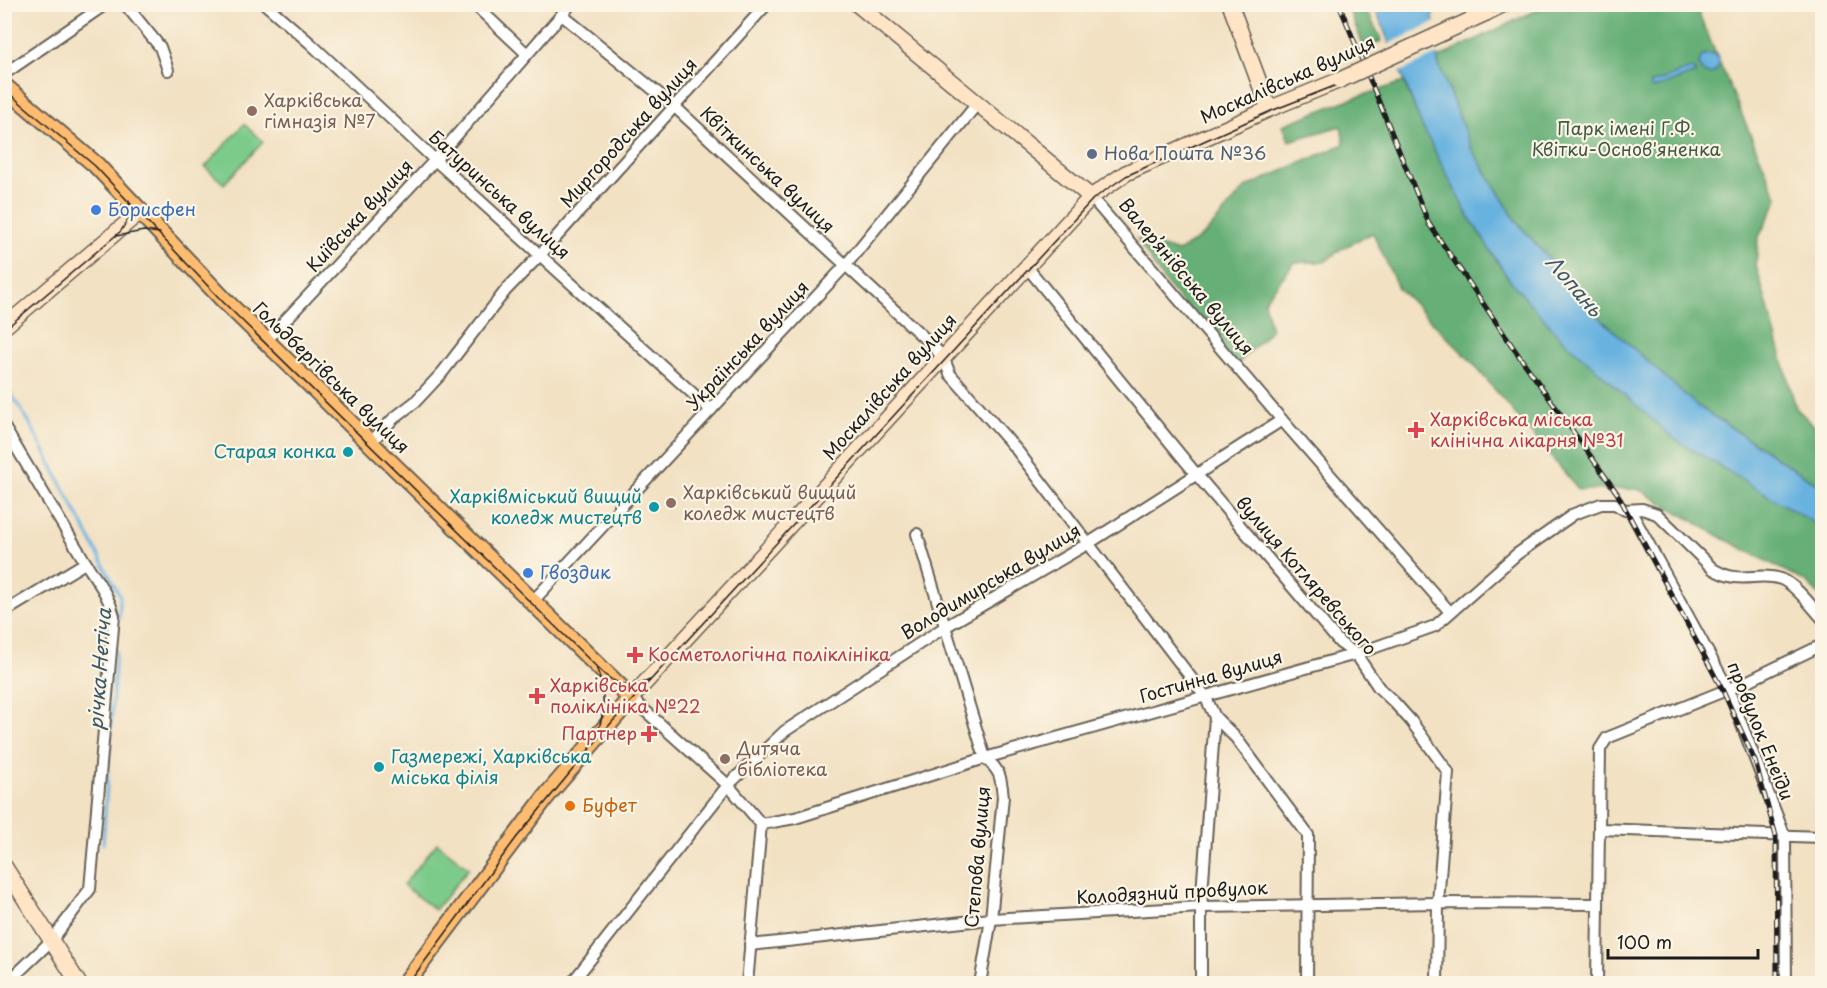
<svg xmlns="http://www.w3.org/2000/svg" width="1827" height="988" viewBox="0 0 1827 988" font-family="'Playpen Sans',sans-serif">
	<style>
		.green { fill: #7dcb8b; stroke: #4c7454; stroke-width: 1.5 }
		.forest { fill: #66af77; stroke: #41664a; stroke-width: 1.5 }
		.water { fill: #68b2e0; stroke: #42677e; stroke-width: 1.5 }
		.pier { fill: #f2e1c3 }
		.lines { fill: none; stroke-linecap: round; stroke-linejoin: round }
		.stream { stroke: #68b2e0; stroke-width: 3 }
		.street-casing { stroke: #676156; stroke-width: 14 }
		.secondary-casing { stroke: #676156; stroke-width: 18 }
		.primary-casing { stroke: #676156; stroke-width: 20 }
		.street { stroke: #fff; stroke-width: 10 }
		.secondary { stroke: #ffe4c6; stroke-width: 15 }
		.primary { stroke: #febc70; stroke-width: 16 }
		.tram { stroke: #1c1c1c; stroke-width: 1.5 }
		.rail-casing { stroke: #1c1c1c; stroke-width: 5 }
		.rail { stroke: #fcf5e5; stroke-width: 3; stroke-dasharray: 9; stroke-linecap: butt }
		.secondary-bridge-casing { stroke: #676156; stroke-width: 18; stroke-linecap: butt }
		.secondary-bridge { stroke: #ffe4c6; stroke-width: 15 }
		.education-dot { fill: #8d6e63; stroke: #fcf5e5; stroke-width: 2 }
		.service-dot { fill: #5c6f8a; stroke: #fcf5e5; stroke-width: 2 }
		.shop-dot { fill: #3f7fe0; stroke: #fcf5e5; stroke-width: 2 }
		.health-dot { fill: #e0444e; stroke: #fcf5e5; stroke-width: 2 }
		.culture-dot { fill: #0f9aa8; stroke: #fcf5e5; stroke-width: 2 }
		.food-dot { fill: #e8710a; stroke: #fcf5e5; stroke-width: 2 }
		.labels { text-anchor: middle; stroke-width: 4.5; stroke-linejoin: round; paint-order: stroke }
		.street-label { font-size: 18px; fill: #1c1c1c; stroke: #fcf5e5 }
		.education-label { font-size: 18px; fill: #785e54; stroke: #fcf5e5; text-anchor: start }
		.park-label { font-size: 18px; fill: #3e5943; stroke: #fcf5e5 }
		.service-label { font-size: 18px; fill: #4e5e75; stroke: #fcf5e5; text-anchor: start }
		.shop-label { font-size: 18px; fill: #366cbe; stroke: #fcf5e5; text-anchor: start }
		.health-label { font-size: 18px; fill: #be3a42; stroke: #fcf5e5; text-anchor: start }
		.culture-label { font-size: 18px; fill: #0d838f; stroke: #fcf5e5; text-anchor: end }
		.food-label { font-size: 18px; fill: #c56008; stroke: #fcf5e5; text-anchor: start }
		.water-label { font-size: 20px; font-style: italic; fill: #3a586a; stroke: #fcf5e5 }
	</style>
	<rect width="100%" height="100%" fill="#fcf5e5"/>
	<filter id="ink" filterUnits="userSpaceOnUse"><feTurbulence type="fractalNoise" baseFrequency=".0167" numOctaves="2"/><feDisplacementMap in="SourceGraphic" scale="12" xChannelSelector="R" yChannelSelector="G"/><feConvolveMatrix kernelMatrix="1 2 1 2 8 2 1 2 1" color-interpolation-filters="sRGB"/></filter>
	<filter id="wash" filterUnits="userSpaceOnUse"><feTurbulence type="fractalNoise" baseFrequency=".008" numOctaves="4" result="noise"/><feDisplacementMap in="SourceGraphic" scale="24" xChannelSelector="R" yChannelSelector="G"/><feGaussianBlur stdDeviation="1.35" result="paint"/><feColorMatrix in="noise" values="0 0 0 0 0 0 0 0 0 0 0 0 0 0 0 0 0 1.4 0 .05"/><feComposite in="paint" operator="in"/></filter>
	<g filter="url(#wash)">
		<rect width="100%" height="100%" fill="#f2e1c3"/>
		<!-- green -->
		<g class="green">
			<polygon points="244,124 263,142 224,184 205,167"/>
			<polygon points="437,843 469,868 435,910 403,885"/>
		</g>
		<!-- forest -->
		<g class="forest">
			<polygon points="1347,5 1364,5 1382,41 1364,47"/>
			<polygon points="1547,5 1695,5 1778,199 1758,239 1756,265 1796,408 1822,433 1822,487 1696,405 1602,320 1516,221 1471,148 1438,63 1438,58"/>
			<polygon points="1404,82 1422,126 1466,212 1508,278 1822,528 1822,598 1806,582 1721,537 1638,489 1579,490 1470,360 1398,288 1373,233 1341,249 1325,262 1295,262 1264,301 1271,330 1236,366 1163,280 1137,239 1178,252 1204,235 1246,187 1344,144 1341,126 1289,141 1283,125 1345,101"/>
		</g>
		<!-- water -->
		<g class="water">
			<polygon points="1374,5 1432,5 1438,63 1471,148 1516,221 1602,320 1696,405 1822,487 1822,528 1673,438 1559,336 1508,278 1466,212 1422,126"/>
			<circle cx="1709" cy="64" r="10"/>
			<polygon points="1693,68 1696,73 1652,89 1650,84"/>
		</g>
		<!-- pier -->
		<polygon class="pier" points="1437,21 1441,53 1398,73 1387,45"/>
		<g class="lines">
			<!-- stream -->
			<g class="stream">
				<polyline points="4,382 29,422 120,596 119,618"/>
				<polyline points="103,844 116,651"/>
			</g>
		</g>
	</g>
	<g filter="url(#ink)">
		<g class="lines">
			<defs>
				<g id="street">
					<polyline points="125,4 160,47 168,70"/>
					<polyline points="265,4 310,43 435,160 711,410"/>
					<polyline points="474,4 527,54"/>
					<polyline points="562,15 675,107 933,346 944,359 950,374 1016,449 1205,696 1215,717 1201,907 1201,984"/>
					<polyline points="4,74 106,4"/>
					<polyline points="1091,197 1282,420 1450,612"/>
					<polyline points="1027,267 1196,474 1340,643 1356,654 1379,688 1394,702 1411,721 1448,772 1438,903 1437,984"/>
					<polyline points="266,341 435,160 571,4"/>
					<path d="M4,427C30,470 55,513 81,555C93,576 108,592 114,616L90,889L52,940L6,984"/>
					<polyline points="370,443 394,418 415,402 442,373 506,290 540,255 767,4"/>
					<polyline points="1630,510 1728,689 1785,837 1786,984"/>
					<path d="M917,534L985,758C1001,771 1001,778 1003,797L991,919L980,984"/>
					<polyline points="533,601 845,266 977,104"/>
					<polyline points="4,612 85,563"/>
					<polyline points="631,698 728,785 761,824 747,984"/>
					<polyline points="1215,717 1236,738 1308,835 1307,984"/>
					<path d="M761,824L795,818L985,758L1356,654L1435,626L1517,554L1574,514L1601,504H1615L1625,510L1642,509L1657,514L1713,569C1741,586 1756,571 1781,579C1795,584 1812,607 1822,618"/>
					<polyline points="1599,829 1822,837"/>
					<polyline points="750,945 991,919 1201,907 1438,903 1597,904"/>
					<polyline points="571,984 728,785 785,731 945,627 1089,543 1282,420"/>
					<polyline points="1597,984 1600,749 1607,738 1746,682 1822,645"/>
				</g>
				<g id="secondary">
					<polyline points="857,4 1091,197"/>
					<polyline points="1230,4 1269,109"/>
					<polyline points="1486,13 1504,4"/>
					<polyline points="4,327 141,211"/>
					<polyline points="631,698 1091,197 1126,173 1269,109 1340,80"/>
					<polyline points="4,866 79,984"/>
				</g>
				<polyline id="primary" points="4,86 96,165 224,300 631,698 548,794 405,984"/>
			</defs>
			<!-- street casing -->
			<use href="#street" class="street-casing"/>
			<!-- secondary casing -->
			<use href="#secondary" class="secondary-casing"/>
			<!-- primary casing -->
			<use href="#primary" class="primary-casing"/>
			<!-- street -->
			<use href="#street" class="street"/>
			<!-- secondary -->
			<use href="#secondary" class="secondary"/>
			<!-- primary -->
			<use href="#primary" class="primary"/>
			<!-- tram -->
			<g class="tram">
				<path d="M4,89L95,166L222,301L605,675C619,686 634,688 650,680"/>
				<polyline points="116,236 144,231 160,233"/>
				<polyline points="4,330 121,231 129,217 129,200"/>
				<path d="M596,737C605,714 606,690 596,667"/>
				<polyline points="408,984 517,837 612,722 1093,199 1126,176 1271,111 1342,83 1511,4"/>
			</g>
			<defs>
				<polyline id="rail" points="1339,4 1429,224 1517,353 1617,493 1723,691 1755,761 1776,836 1777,984"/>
			</defs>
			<!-- rail casing -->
			<use href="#rail" class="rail-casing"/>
			<!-- rail -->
			<use href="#rail" class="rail"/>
			<defs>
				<polyline id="secondary-bridge" points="1340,80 1486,13"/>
			</defs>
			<!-- secondary-bridge casing -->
			<use href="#secondary-bridge" class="secondary-bridge-casing"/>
			<!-- secondary-bridge -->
			<use href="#secondary-bridge" class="secondary-bridge"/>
		</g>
	</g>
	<!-- markers -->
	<g class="education-dot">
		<circle cx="252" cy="111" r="6"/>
		<circle cx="671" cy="503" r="6"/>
		<circle cx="725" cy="759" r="6"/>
	</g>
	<circle class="service-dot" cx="1092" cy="154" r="6"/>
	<g class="shop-dot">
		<circle cx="96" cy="210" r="6"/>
		<circle cx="528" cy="573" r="6"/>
	</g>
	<g class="health-dot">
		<path d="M1413 421h6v6h6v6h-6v6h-6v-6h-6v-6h6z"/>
		<path d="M632 646h6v6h6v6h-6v6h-6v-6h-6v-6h6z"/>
		<path d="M534 687h6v6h6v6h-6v6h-6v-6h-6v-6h6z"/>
		<path d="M646 725h6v6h6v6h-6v6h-6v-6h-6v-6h6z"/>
	</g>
	<g class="culture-dot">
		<circle cx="348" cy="452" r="6"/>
		<circle cx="654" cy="507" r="6"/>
		<circle cx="379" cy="767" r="6"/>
	</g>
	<circle class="food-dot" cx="570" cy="806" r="6"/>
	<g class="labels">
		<!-- street labels -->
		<g class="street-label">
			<text transform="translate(1288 80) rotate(-24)" y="6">Москалівська вулиця</text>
			<text transform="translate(629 133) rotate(-48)" y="6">Миргородська вулиця</text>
			<text transform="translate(767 170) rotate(43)" y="6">Квіткинська вулиця</text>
			<text transform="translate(499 195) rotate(42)" y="6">Батуринська вулиця</text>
			<text transform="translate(360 216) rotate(-47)" y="6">Київська вулиця</text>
			<text transform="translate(1186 277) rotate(50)" y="6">Валер’янівська вулиця</text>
			<text transform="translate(748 346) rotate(-47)" y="6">Українська вулиця</text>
			<text transform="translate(331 378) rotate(44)" y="6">Гольдбергівська вулиця</text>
			<text transform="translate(890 387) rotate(-48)" y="6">Москалівська вулиця</text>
			<text transform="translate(1306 576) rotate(49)" y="6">вулиця Котляревського</text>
			<text transform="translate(991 582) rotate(-31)" y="6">Володимирська вулиця</text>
			<text transform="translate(1211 677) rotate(-16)" y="6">Гостинна вулиця</text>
			<text transform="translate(1760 731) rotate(68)" y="6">провулок Енеїди</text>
			<text transform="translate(978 857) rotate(-85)" y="6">Степова вулиця</text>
			<text transform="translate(1172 893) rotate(-3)" y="6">Колодязний провулок</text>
		</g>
		<!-- education labels -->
		<g class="education-label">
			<text x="264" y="107">Харківська<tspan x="264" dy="21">гімназія №7</tspan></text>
			<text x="683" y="499">Харківський вищий<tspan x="683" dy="21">коледж мистецтв</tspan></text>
			<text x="737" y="755">Дитяча<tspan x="737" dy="21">бібліотека</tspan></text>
		</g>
		<!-- park labels -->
		<g class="park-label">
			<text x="1626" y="135">Парк імені Г.Ф.<tspan x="1626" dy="21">Квітки-Основ'яненка</tspan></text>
		</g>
		<!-- service labels -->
		<g class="service-label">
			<text x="1104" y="160">Нова Пошта №36</text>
		</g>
		<!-- shop labels -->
		<g class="shop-label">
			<text x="108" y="216">Борисфен</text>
			<text x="540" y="579">Гвоздик</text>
		</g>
		<!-- health labels -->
		<g class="health-label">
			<text x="1430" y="426">Харківська міська<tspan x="1430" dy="21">клінічна лікарня №31</tspan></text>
			<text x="648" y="661">Косметологічна поліклініка</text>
			<text x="550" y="692">Харківська<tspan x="550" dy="21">поліклініка №22</tspan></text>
			<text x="637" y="740" text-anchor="end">Партнер</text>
		</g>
		<!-- culture labels -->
		<g class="culture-label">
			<text x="336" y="458">Старая конка</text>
			<text x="642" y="503">Харківміський вищий<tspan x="642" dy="21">коледж мистецтв</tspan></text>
			<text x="391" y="763" text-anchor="start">Газмережі, Харківська<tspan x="391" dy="21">міська філія</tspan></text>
		</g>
		<!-- food labels -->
		<g class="food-label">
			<text x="582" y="812">Буфет</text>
		</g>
		<!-- water labels -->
		<g class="water-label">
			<text transform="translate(1574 286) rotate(49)" y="7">Лопань</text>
			<text transform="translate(100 669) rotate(-86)" y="7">річка Нетіча</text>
		</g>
	</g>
	<!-- margin -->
	<rect width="1827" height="988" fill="none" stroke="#fcf5e5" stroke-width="24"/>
	<!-- scale -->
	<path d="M1608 949v9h150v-9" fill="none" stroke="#1c1c1c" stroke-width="3"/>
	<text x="1617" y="949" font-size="18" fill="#1c1c1c" stroke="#fcf5e5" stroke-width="4.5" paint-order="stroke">100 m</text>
</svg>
